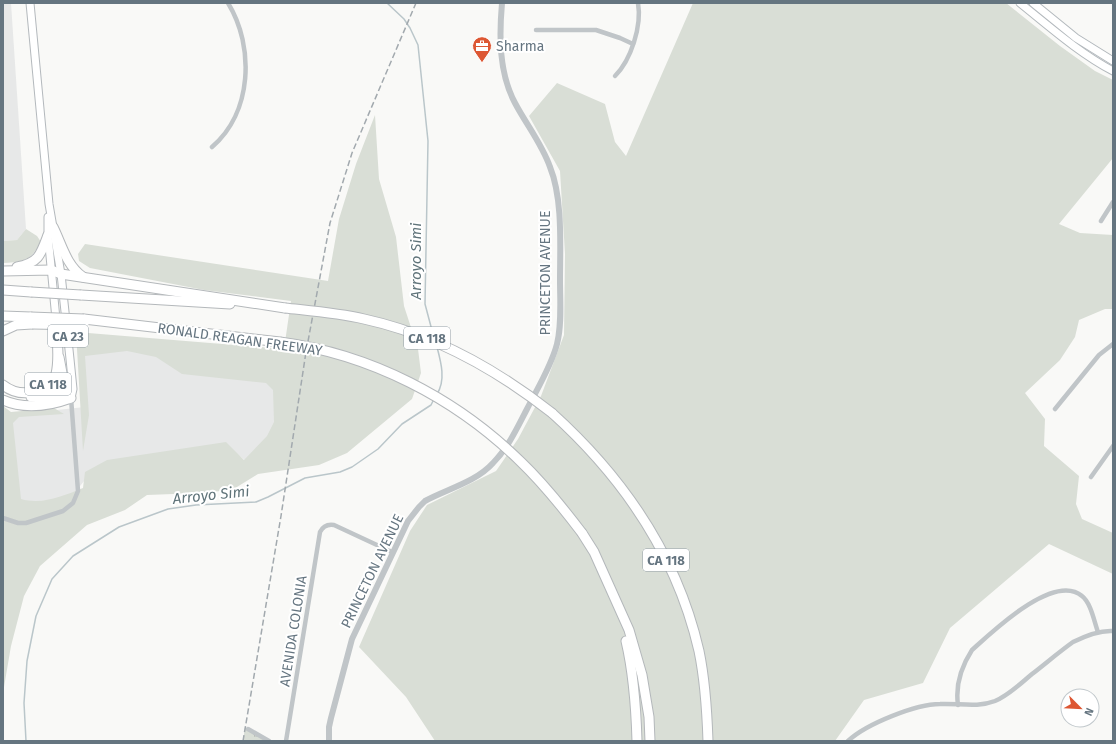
<svg xmlns="http://www.w3.org/2000/svg" width="1116" height="744" viewBox="0 0 1116 744" font-family="'Fira Sans',sans-serif">
	<style>
		.built { fill: #e7e8e8 }
		.grass { fill: #d9ded6 }
		.park { fill: url(#park-tufts) }
		.lines { fill: none; stroke-linecap: round; stroke-linejoin: round }
		.stream { stroke: #bac6ca; stroke-width: 1.5 }
		.secondary-casing { stroke: #b3b9bd; stroke-width: 9 }
		.primary-casing { stroke: #b4b9bd; stroke-width: 9 }
		.motorway-casing { stroke: #b4b8bb; stroke-width: 11 }
		.minor { stroke: #c0c5c8; stroke-width: 4.5 }
		.tertiary { stroke: #c0c5c8; stroke-width: 6 }
		.secondary { stroke: #fff; stroke-width: 7 }
		.primary { stroke: #fff; stroke-width: 7 }
		.motorway { stroke: #fff; stroke-width: 9 }
		.rail { stroke: #a2a9ae; stroke-width: 1.5; stroke-dasharray: 6 3; stroke-linecap: butt }
		.motorway-bridge-casing { stroke: #b4b8bb; stroke-width: 11; stroke-linecap: butt }
		.motorway-bridge { stroke: #fff; stroke-width: 9 }
		.labels { text-anchor: middle; stroke-width: 4; stroke-linejoin: round; paint-order: stroke }
		.shield { fill: #fff; stroke: #939ea6; stroke-width: 1 }
		.shield-label { font-size: 13px; font-weight: bold; fill: #657580 }
		.poi-label { font-size: 14px; fill: #657580; stroke: #fff; text-anchor: start }
		.street-label { font-size: 14px; fill: #657580; stroke: #fff }
		.water-label { font-size: 15px; font-style: italic; fill: #60747a; stroke: #fff }
	</style>
	<defs>
		<pattern id="park-tufts" width="24" height="20" patternUnits="userSpaceOnUse"><rect width="24" height="20" fill="#d9ded6"/><path d="M3 7l-1-3M5 7V3M7 7l1-3M15 17l-1-3M17 17v-4M19 17l1-3" fill="none" stroke="#b4b9b3"/></pattern>
	</defs>
	<rect width="100%" height="100%" fill="#f9f9f7"/>
	<!-- built -->
	<g class="built">
		<polygon points="3,3 11,3 26,229 17,240 3,241"/>
		<polygon points="130,347 283,382 278,425 246,461 226,445 90,474 70,498 20,503 10,415 85,407 82,350"/>
	</g>
	<!-- grass -->
	<g class="grass">
		<polygon points="693,3 1006,3 1060,46 1095,71 1113,80 1113,158 1059,224 1080,233 1113,235 1113,309 1105,309 1079,320 1075,337 1060,360 1025,393 1045,419 1044,446 1079,476 1076,504 1082,519 1113,533 1113,574 1049,544 950,628 923,683 864,700 835,741 435,741 406,697 359,647 410,531 427,505 496,471 518,439 541,396 564,335 565,254 560,171 529,116 557,83 605,104 615,142 626,156"/>
		<path d="M375,115L379,179L396,237L404,306L418,349L421,373L412,399L347,453L319,465L258,474L232,490L199,493L147,495L125,510L87,525L40,566L24,596L11,646L3,693V704V406L11,412L54,408L64,414L19,417L13,423L21,499C42,505 63,496 83,488L85,472L107,460L226,442L244,460L267,436L274,422L273,390L266,383L182,374L156,357L127,351L85,356L89,415L83,451L76,332L284,349L291,301L204,290L90,268L79,261L78,254L85,244L328,281L339,219L356,164Z"/>
		<path d="M26,229L37,236L41,242C30,261 24,262 3,263V241L17,240Z"/>
	</g>
	<!-- park -->
	<polygon class="park" points="245,727 269,741 243,741"/>
	<g class="lines">
		<!-- stream -->
		<g class="stream">
			<polyline points="387,3 404,19 410,28 418,45 428,141 425,304 434,338"/>
			<path d="M437,347C441,362 446,380 437,394"/>
			<polyline points="26,741 24,703 27,661 36,616 52,579 73,556 119,527 168,509 196,505 256,502 268,497 305,478 340,472 352,467 378,449 402,424 431,405 434,399"/>
		</g>
		<defs>
			<g id="secondary">
				<path d="M1020,3C1050,27 1079,53 1113,71"/>
				<polyline points="1033,3 1076,38 1113,61"/>
			</g>
			<g id="primary">
				<polyline points="30,3 49,204 61,274 70,359 73,389 71,398"/>
				<polyline points="48,217 48,235 58,340"/>
				<polyline points="60,357 66,389 71,398"/>
			</g>
			<g id="motorway">
				<path d="M53,227C62,245 66,265 83,277"/>
				<path d="M17,267C39,263 41,254 48,235"/>
				<polyline points="3,271 51,270 61,274 285,308"/>
				<polyline points="3,290 31,292"/>
				<polyline points="81,295 230,304"/>
				<polyline points="3,316 31,317"/>
				<polyline points="84,319 280,342"/>
				<polyline points="3,331 16,325 32,324"/>
				<path d="M3,385C17,396 38,396 50,381C52,379 55,377 56,374C59,361 58,350 57,337"/>
				<polyline points="31,397 57,396 70,398"/>
				<path d="M3,400C25,410 49,406 71,398"/>
				<path d="M552,413C624,478 677,555 699,651C705,680 707,711 708,741"/>
				<polyline points="582,533 594,552 629,630 642,675 649,717 650,741"/>
				<path d="M626,641C634,675 636,707 637,741"/>
			</g>
		</defs>
		<!-- secondary casing -->
		<use href="#secondary" class="secondary-casing"/>
		<!-- primary casing -->
		<use href="#primary" class="primary-casing"/>
		<!-- motorway casing -->
		<use href="#motorway" class="motorway-casing"/>
		<!-- minor -->
		<g class="minor">
			<polyline points="536,30 596,30 620,38 633,44"/>
			<path d="M615,76C631,60 642,26 638,3"/>
			<path d="M212,147C252,113 255,47 228,3"/>
			<polyline points="1101,221 1113,202"/>
			<polyline points="1055,409 1099,355 1113,344"/>
			<polyline points="1091,477 1113,446"/>
			<polyline points="3,518 18,523 26,523 63,511 73,503 78,491 71,398"/>
			<path d="M958,705C955,684 961,667 972,650C992,632 1054,572 1082,596C1091,603 1094,621 1098,632"/>
			<polyline points="248,729 269,741"/>
			<path d="M286,741L320,532C323,526 328,524 334,525L392,552"/>
			<path d="M848,741C866,724 916,704 940,704C959,703 977,708 995,701C1009,695 1020,684 1032,674C1045,664 1059,652 1073,642C1085,636 1099,630 1113,631"/>
		</g>
		<!-- tertiary -->
		<path class="tertiary" d="M329,741V727L331,718L352,639L408,521L419,507L425,501C447,489 476,482 493,463C508,448 517,428 527,409C537,389 551,367 557,344C562,324 560,301 560,280C560,246 563,199 550,167C542,144 526,124 515,103C499,73 499,37 502,3"/>
		<!-- secondary -->
		<use href="#secondary" class="secondary"/>
		<!-- primary -->
		<use href="#primary" class="primary"/>
		<!-- motorway -->
		<use href="#motorway" class="motorway"/>
		<!-- rail -->
		<polyline class="rail" points="243,741 281,516 306,352 330,223 352,153 416,3"/>
		<defs>
			<g id="motorway-bridge">
				<polyline points="31,292 81,295"/>
				<path d="M285,308C312,311 338,313 364,319C433,334 496,369 552,413"/>
				<polyline points="31,317 84,319"/>
				<polyline points="32,324 84,325"/>
				<path d="M280,342C370,354 456,398 521,462C544,484 563,508 582,533"/>
			</g>
		</defs>
		<!-- motorway-bridge casing -->
		<use href="#motorway-bridge" class="motorway-bridge-casing"/>
		<!-- motorway-bridge -->
		<use href="#motorway-bridge" class="motorway-bridge"/>
	</g>
	<!-- icons -->
	<defs>
		<symbol id="office-pin" viewBox="-11 -11 22 30"><path d="M0 17L-7.5 6A9.5 9.5 0 1 1 7.5 6Z" fill="#dd5733" stroke="#fff"/><path d="M-6-3h4V-5.5h4V-3h4V5H-6ZM-1-4.5V-3h2v-1.5ZM-6 0V1H6V0Z" fill="#fff"/></symbol>
	</defs>
	<g fill-rule="evenodd">
		<use href="#office-pin" x="471" y="35" width="22" height="30"/>
	</g>
	<g class="labels">
		<!-- shield labels -->
		<g class="shield">
			<rect x="48" y="325" width="40" height="22" rx="3"/>
			<rect x="404" y="327" width="46" height="22" rx="3"/>
			<rect x="25" y="373" width="46" height="22" rx="3"/>
			<rect x="643" y="549" width="46" height="22" rx="3"/>
		</g>
		<g class="shield-label">
			<text x="68" y="341">CA 23</text>
			<text x="427" y="343">CA 118</text>
			<text x="48" y="389">CA 118</text>
			<text x="666" y="565">CA 118</text>
		</g>
		<!-- poi labels -->
		<g class="poi-label">
			<text x="496" y="51">Sharma</text>
		</g>
		<!-- street labels -->
		<g class="street-label">
			<text transform="translate(545 273) rotate(-90)" y="5">PRINCETON AVENUE</text>
			<text transform="translate(240 339) rotate(8)" y="5">RONALD REAGAN FREEWAY</text>
			<text transform="translate(372 571) rotate(-64)" y="5">PRINCETON AVENUE</text>
			<text transform="translate(293 631) rotate(-81)" y="5">AVENIDA COLONIA</text>
		</g>
		<!-- water labels -->
		<g class="water-label">
			<text transform="translate(416 261) rotate(-90)" y="5">Arroyo Simi</text>
			<text transform="translate(211 495) rotate(-6)" y="5">Arroyo Simi</text>
		</g>
	</g>
	<!-- border -->
	<rect width="1116" height="744" fill="none" stroke="#657580" stroke-width="8"/>
	<!-- north arrow -->
	<g transform="translate(1080 708) rotate(114)"><circle r="19" fill="#ffffff" stroke="#c1c8cc"/>
	<path d="M0-3L7 15L0 10L-7 15Z" fill="#dd5733"/>
	<text y="-6" font-size="11" font-weight="bold" text-anchor="middle" fill="#657580">N</text>
	</g>
</svg>
